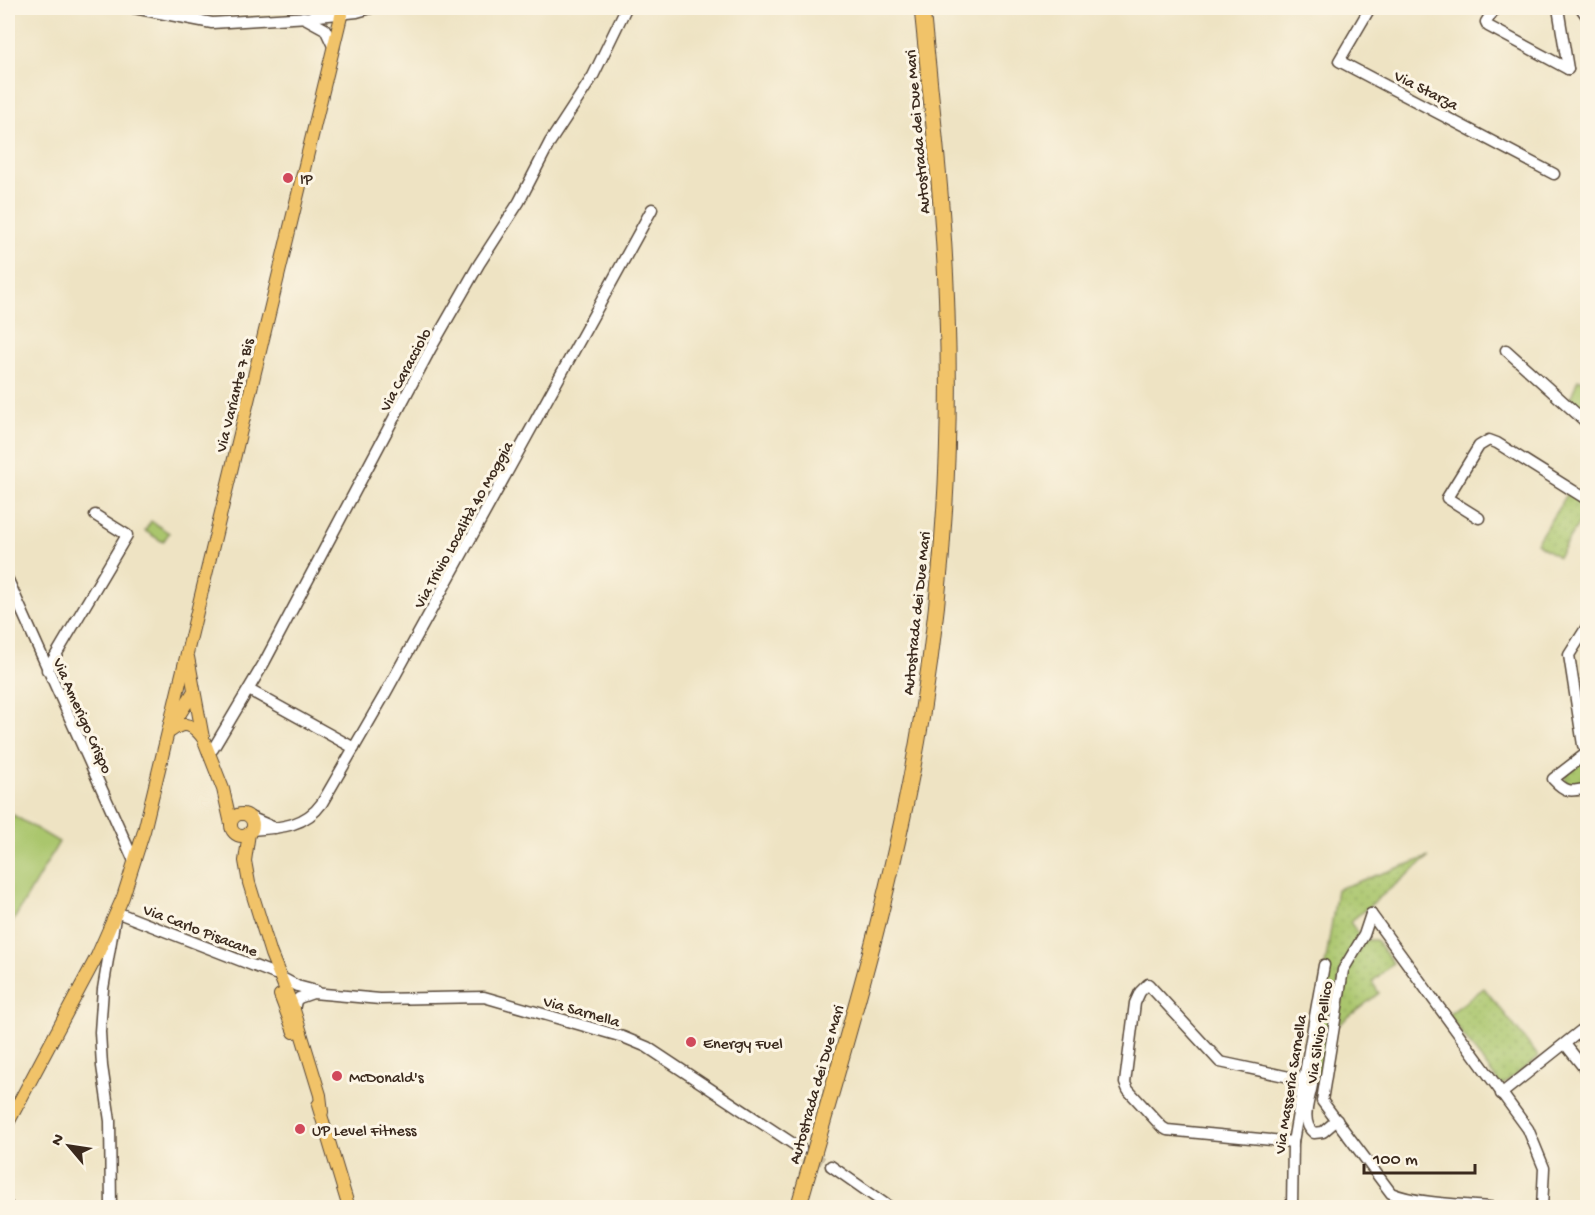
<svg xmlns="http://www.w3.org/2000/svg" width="1595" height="1215" viewBox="0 0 1595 1215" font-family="'Gochi Hand',sans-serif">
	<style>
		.grass { fill: url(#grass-dots); stroke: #727846; stroke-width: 1.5 }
		.garden { fill: #aac66d; stroke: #727846; stroke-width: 1.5 }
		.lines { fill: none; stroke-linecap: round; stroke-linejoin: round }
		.minor-tunnel { stroke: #cabea2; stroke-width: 10; stroke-dasharray: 10 5; stroke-linecap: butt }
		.minor-casing { stroke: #564637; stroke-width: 13 }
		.major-casing { stroke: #564637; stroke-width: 14 }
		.highway-casing { stroke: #564637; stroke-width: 17 }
		.minor { stroke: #fff; stroke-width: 10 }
		.major { stroke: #f1c369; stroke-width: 12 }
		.highway { stroke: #f1c369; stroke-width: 15 }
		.poi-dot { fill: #d1495b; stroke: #fcf5e5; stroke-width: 2 }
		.labels { text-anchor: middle; stroke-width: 6; stroke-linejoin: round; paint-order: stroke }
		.street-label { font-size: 16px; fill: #3b2a1e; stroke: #fcf5e5 }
		.poi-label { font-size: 16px; fill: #3b2a1e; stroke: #fcf5e5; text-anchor: start }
	</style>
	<defs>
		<pattern id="grass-dots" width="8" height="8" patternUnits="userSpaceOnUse" patternTransform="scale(1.5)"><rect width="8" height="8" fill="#aac66d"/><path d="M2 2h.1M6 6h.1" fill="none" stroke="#93aa5e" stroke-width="1.8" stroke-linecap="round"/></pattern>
	</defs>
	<rect width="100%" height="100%" fill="#fcf5e5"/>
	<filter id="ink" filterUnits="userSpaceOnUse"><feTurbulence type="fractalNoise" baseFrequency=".0167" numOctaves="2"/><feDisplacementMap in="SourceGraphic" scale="12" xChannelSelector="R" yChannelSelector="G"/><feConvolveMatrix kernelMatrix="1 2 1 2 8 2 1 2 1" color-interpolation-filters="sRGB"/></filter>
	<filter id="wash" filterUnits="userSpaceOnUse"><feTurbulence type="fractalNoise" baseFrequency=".008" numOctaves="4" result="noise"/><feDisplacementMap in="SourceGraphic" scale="24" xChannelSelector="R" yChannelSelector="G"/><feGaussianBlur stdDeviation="1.35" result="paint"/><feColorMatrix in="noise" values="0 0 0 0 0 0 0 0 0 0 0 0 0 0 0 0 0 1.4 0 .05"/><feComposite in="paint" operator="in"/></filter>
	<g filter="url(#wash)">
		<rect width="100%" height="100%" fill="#eee3c3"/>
		<!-- grass -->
		<g class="grass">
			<polygon points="1568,493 1587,505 1587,510 1558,557 1536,543"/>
			<path d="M1587,759V782C1578,785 1564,790 1565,775L1580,762Z"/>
			<polygon points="1429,857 1350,922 1359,935 1341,967 1320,1086 1308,1075 1337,889"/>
			<polygon points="1369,940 1376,940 1393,963 1372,982 1379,993 1337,1026 1348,970 1364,941"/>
			<polygon points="1484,988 1539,1057 1501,1086 1448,1015"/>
		</g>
		<!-- garden -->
		<g class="garden">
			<polygon points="1578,379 1587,383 1587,407 1570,399"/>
			<polygon points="151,521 169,533 163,542 145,531"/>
			<polygon points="8,812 59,842 8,930"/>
		</g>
	</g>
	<g filter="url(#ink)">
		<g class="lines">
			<!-- minor-tunnel -->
			<polyline class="minor-tunnel" points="801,1149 831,1166"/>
			<defs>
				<g id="minor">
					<polyline points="134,8 212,23 309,17 357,12 371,8"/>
					<polyline points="1370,8 1339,61 1554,174"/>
					<polyline points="1495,8 1486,22 1488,26 1568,69"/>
					<polyline points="1558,8 1568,69"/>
					<polyline points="1581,8 1588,18"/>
					<polyline points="303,17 325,29 334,48"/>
					<polyline points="1506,350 1588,424"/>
					<polyline points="1479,518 1447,498 1479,446 1489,440 1497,443 1588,500"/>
					<polyline points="8,580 134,861"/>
					<polyline points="1588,625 1569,655 1583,745 1588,751"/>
					<polyline points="47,670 127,535 95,515"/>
					<polyline points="249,690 354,748"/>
					<polyline points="213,749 264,663 431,348 479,264 519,202 550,142 593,76 626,8"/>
					<path d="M1588,752L1553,779C1566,793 1570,792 1588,788"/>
					<polyline points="250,817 275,828"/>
					<path d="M251,830C279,828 305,827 322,803L385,694L652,209"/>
					<path d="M1371,914L1364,935L1343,970L1322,1101L1391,1193C1415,1204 1472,1205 1500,1208"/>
					<polyline points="1371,914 1528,1129 1544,1168 1542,1208"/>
					<polyline points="282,978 297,986 316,991"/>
					<polyline points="294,1010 296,1001 299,998 313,993 380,999 484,997 623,1037 647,1047 801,1149"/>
					<polyline points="1565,1044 1588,1073"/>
					<polyline points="1501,1094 1588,1025"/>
					<path d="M1293,1142L1167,1130L1162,1127L1128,1090L1125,1083L1135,1003L1140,992L1148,984L1220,1062L1308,1081L1312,1085C1309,1101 1300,1122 1314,1133L1323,1132L1337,1120"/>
					<polyline points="831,1166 891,1208"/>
					<polyline points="8,1206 9,1208"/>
					<polyline points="111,1208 110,1121 102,1066 100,1032 103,989 116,912 275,974"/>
					<polyline points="1292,1208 1293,1142 1324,965"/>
				</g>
				<g id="major">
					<polyline points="188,657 203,738 223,789 231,824"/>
					<polyline points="173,725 194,691"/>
					<path d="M171,731C185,720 193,725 203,738"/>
					<circle cx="242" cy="825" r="11"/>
					<polyline points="249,833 245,861 249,883 271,954 294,1010 320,1095 322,1112"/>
					<polyline points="280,995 294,1032"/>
					<polyline points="318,1105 349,1208"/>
					<polyline points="8,1123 97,956 123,897 144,831 343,8"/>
				</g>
				<path id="highway" d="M798,1208C845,1045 895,883 922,715C943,583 952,447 947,312C944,210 932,109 922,8"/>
			</defs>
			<!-- minor casing -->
			<use href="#minor" class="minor-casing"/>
			<!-- major casing -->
			<use href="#major" class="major-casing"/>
			<!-- highway casing -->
			<use href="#highway" class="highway-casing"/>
			<!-- minor -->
			<use href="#minor" class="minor"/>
			<!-- major -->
			<use href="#major" class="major"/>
			<!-- highway -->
			<use href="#highway" class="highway"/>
		</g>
	</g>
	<!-- markers -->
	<g class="poi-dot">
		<circle cx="288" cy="178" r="6"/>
		<circle cx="691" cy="1042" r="6"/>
		<circle cx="337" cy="1076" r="6"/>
		<circle cx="300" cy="1129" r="6"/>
	</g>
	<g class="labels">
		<!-- street labels -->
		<g class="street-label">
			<text transform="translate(1427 89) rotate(27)" y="6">Via Starza</text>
			<text transform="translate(916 132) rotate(-95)" y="6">Autostrada dei Due Mari</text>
			<text transform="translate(404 369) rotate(-62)" y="6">Via Caracciolo</text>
			<text transform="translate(233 395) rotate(-76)" y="6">Via Variante 7 Bis</text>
			<text transform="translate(462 524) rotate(-61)" y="6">Via Trivio Località 40 Moggia</text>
			<text transform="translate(915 613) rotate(-84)" y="6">Autostrada dei Due Mari</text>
			<text transform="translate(84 715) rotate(66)" y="6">Via Amerigo Crispo</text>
			<text transform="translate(201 929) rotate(21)" y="6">Via Carlo Pisacane</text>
			<text transform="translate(582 1010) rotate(16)" y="6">Via Sarnella</text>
			<text transform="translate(1318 1032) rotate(-81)" y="6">Via Silvio Pellico</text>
			<text transform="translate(815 1084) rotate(-74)" y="6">Autostrada dei Due Mari</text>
			<text transform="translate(1289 1084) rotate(-81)" y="6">Via Masseria Sarnella</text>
		</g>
		<!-- poi labels -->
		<g class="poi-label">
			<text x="300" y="184">IP</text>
			<text x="703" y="1048">Energy Fuel</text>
			<text x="349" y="1082">McDonald's</text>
			<text x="312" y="1135">UP Level Fitness</text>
		</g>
	</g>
	<!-- margin -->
	<rect width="1595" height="1215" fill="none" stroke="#fcf5e5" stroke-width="30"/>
	<!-- north arrow -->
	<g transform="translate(69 1146) rotate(299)" stroke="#fcf5e5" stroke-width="4.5" paint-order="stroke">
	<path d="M0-4.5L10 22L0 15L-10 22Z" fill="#3b2a1e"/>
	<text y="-9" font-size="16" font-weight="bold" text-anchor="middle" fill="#3b2a1e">N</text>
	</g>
	<!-- scale -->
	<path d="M1364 1164v9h111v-9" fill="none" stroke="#3b2a1e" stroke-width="3"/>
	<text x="1373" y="1164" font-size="18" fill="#3b2a1e" stroke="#fcf5e5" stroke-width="4.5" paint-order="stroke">100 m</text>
</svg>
